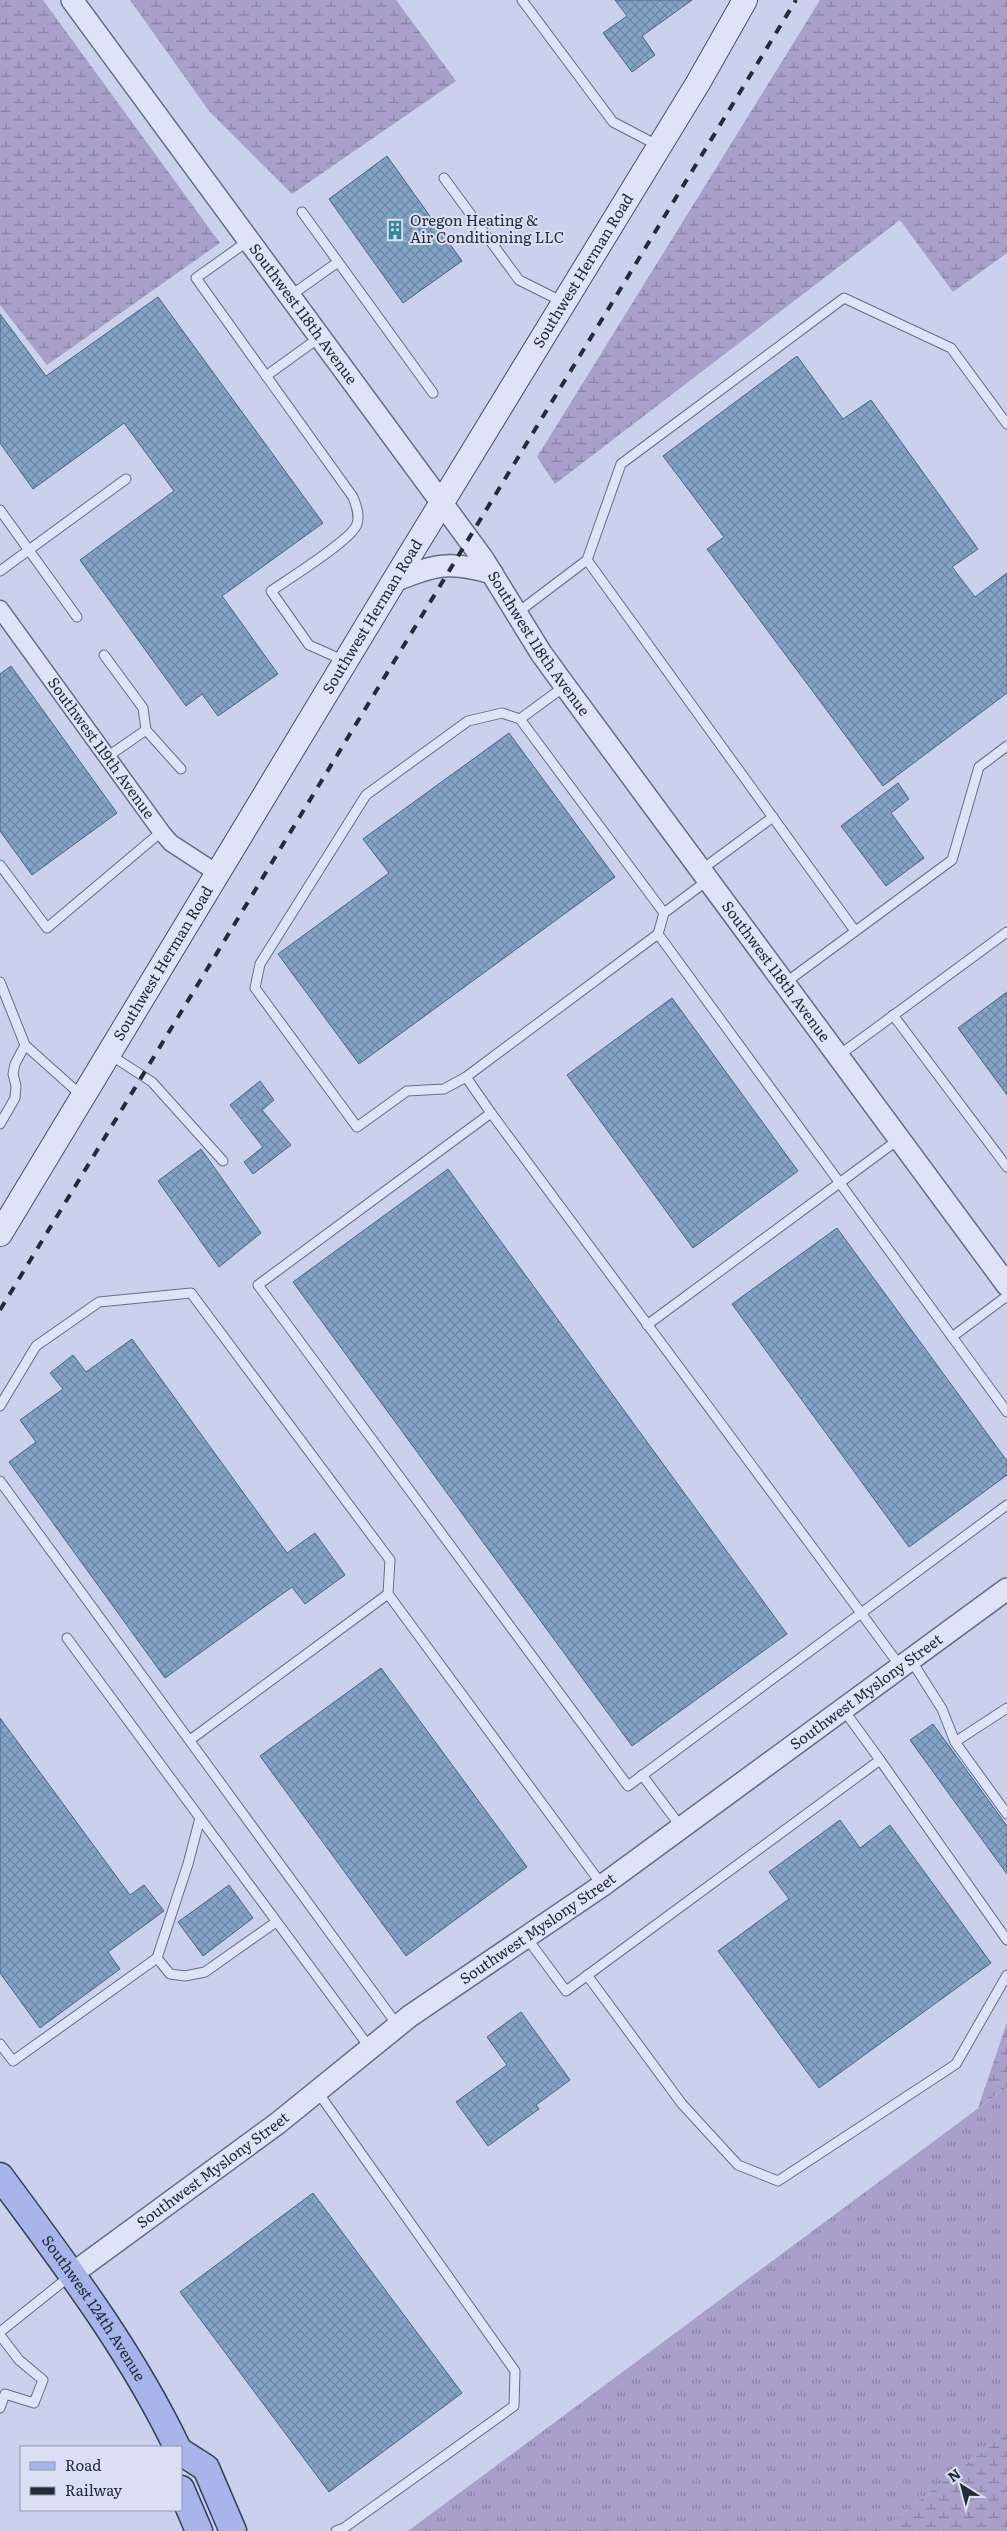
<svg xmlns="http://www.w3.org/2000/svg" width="1007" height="2531" viewBox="0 0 1007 2531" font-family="Literata,serif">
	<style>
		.grass { fill: url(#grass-tufts) }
		.wetland { fill: url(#wetland-marsh) }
		.building { fill: url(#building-cross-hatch); stroke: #486685 }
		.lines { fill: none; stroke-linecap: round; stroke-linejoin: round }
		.service-casing { stroke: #606f88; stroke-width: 11 }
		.minor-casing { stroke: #606f88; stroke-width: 19 }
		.tertiary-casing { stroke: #606f88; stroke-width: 24 }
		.secondary-casing { stroke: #43526a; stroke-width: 26 }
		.primary-casing { stroke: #344256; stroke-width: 29 }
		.service { stroke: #dee3f7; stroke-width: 9 }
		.minor { stroke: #dee3f7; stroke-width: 16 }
		.tertiary { stroke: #dee3f7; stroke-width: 21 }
		.secondary { stroke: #dee3f7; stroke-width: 24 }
		.primary { stroke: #a7b5eb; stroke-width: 26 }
		.rail { stroke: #222c39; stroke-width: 4; stroke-dasharray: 9 9; stroke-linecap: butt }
		.labels { text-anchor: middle; stroke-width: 4; stroke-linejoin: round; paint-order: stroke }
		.poi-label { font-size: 15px; fill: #222c39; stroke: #dadff4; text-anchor: start }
		.street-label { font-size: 15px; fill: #222c39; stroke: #dadff4 }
	</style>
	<defs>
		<pattern id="grass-tufts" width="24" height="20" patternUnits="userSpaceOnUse" patternTransform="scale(1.25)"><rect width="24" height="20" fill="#a89fca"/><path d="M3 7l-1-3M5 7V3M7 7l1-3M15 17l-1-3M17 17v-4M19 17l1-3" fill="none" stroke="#8882a5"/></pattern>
		<pattern id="wetland-marsh" width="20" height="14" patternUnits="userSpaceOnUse" patternTransform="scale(1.25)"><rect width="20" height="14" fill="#a89fca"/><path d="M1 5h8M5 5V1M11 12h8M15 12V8" fill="none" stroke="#8882a5"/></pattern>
		<pattern id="building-cross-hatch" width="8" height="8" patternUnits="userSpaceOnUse" patternTransform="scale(1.25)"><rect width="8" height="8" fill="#84a4c7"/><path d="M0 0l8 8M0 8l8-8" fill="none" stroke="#6c86a3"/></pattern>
	</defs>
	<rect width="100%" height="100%" fill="#cbd1ec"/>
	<!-- grass -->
	<polygon class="grass" points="1007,2087 1007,2432 880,2531 408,2531"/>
	<!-- wetland -->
	<g class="wetland">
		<polygon points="0,0 43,0 220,243 47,365 0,305"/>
		<polygon points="130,0 396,0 456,81 292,194 209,111"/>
		<polygon points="820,0 1007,0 1007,253 953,292 900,220 555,484 537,457"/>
		<polygon points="1007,2022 1007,2087 978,2108"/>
		<polygon points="1007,2432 1007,2531 880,2531"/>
	</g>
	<!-- building -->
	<g class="building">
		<polygon points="615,0 692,0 642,36 655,55 632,72 603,33 627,16"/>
		<polygon points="387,156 462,261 403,303 329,199"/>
		<polygon points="158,297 323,523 222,596 278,674 218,716 202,694 186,706 80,560 174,491 124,423 33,489 0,443 0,314 46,376"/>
		<polygon points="797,356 843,419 871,400 978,549 952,567 975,597 1007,573 1007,693 883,786 707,549 724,537 663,456"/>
		<polygon points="11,666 117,813 32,875 0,831 0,674"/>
		<polygon points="509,733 615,877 359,1064 278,954 389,873 363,839"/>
		<polygon points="898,783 909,799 891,813 924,858 886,886 841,826"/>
		<polygon points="1007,992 1007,1095 958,1028"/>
		<polygon points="672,998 798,1171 693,1248 567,1075"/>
		<polygon points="260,1081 274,1100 262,1110 291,1145 253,1174 244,1162 263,1147 230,1105"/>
		<polygon points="201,1149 261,1233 219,1267 158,1181"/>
		<polygon points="448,1169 787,1634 632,1746 293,1282"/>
		<polygon points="837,1228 1007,1461 1007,1475 909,1547 732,1304"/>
		<polygon points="132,1339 287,1553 315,1533 345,1575 305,1604 292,1587 165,1678 9,1462 36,1442 20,1420 63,1389 50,1373 73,1355 86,1372"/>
		<polygon points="381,1668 527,1867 406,1956 260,1756"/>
		<polygon points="0,1718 130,1895 144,1885 164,1911 108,1952 120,1969 40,2028 0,1973"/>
		<polygon points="933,1724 1007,1826 1007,1874 910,1740"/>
		<polygon points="840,1820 860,1848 890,1825 991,1963 819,2088 718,1951 789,1899 769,1872"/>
		<polygon points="229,1885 253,1918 203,1956 178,1922"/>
		<polygon points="521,2012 570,2080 536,2105 539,2109 488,2146 456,2102 507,2065 487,2037"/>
		<polygon points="313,2193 462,2393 329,2492 180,2292"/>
	</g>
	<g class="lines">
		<defs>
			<g id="service">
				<polyline points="522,0 613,122 659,146"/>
				<polyline points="444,178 519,280 563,302"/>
				<polyline points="302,212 433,393"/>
				<path d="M248,241L196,278L353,497C356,505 360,515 357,524C353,539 287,580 271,591L309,645L345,661"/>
				<polyline points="290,296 338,262"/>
				<polyline points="266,376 320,337"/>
				<polyline points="0,510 77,617"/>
				<polyline points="587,560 621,464 844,298 951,348 1007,424"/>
				<polyline points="0,571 126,479"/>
				<polyline points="517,613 587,560 855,931"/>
				<polyline points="104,655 143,708 146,730 107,757"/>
				<polyline points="520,719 565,686"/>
				<polyline points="146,730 181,769"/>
				<polyline points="0,865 47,928 161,832"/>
				<polyline points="701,870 773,817"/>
				<polyline points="664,913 520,719 502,713 468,721 366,795 260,964 255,988 357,1127 407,1091 444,1089 466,1077 658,934 1007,1412"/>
				<polyline points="658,934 664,913 708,880"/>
				<polyline points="0,982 25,1045 82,1096"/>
				<polyline points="785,983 952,860 979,767 1007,746"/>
				<polyline points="893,1015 1007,1167"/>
				<polyline points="109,1054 152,1082 223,1161"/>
				<polyline points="838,1056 1007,932"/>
				<polyline points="466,1077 491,1113"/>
				<polyline points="0,1124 15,1098 16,1086 13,1074 15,1064 25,1045"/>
				<polyline points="647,1325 899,1139"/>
				<polyline points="952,1337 1007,1296"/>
				<polyline points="0,1406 36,1346 99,1302 191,1293 390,1560 388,1594 602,1885"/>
				<polyline points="0,1481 398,2026"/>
				<polyline points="67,1638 370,2048"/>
				<polyline points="911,1660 942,1709 955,1742 1007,1814"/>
				<polyline points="900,1666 861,1613 491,1113 258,1285 628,1786 1007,1505"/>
				<polyline points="190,1740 388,1594"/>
				<polyline points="955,1742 1007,1708"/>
				<polyline points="880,1760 1007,1940"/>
				<polyline points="642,1775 681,1827"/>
				<polyline points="526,1937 566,1991 880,1760 843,1709"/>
				<polyline points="157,1958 188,1864 200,1818"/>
				<polyline points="587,1975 682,2104 738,2165 778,2181 956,2064 1007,1975"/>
				<polyline points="0,2044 13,2061 157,1958 170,1974 185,1976 205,1972 276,1922"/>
				<polyline points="317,2091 515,2371 514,2406 344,2528 336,2531"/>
				<polyline points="0,2332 70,2276"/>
				<polyline points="0,2335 19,2360 43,2380 34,2403 5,2394 0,2408"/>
			</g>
			<g id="minor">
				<path id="s1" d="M0,609L163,834L171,843L217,873"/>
			</g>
			<g id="tertiary">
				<path id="s2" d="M72,0L483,559L541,653L565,686L1007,1285"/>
				<path d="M394,581C435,565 449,560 492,573"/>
				<path id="s3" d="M72,2274L278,2123L410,2016L603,1885L1007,1589"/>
			</g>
			<g id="secondary">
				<path id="s4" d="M0,1234L394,581L698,83L745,0"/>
			</g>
			<g id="primary">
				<path id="s5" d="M0,2176C64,2263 130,2349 177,2447"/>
				<polyline points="181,2452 206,2468 233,2531"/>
				<polyline points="181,2489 199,2531"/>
			</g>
		</defs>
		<!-- service casing -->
		<use href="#service" class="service-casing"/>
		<!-- minor casing -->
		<use href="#minor" class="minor-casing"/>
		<!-- tertiary casing -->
		<use href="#tertiary" class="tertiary-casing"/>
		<!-- secondary casing -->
		<use href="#secondary" class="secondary-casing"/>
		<!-- primary casing -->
		<use href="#primary" class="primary-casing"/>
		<!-- service -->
		<use href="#service" class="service"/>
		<!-- minor -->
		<use href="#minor" class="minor"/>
		<!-- tertiary -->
		<use href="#tertiary" class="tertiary"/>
		<!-- secondary -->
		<use href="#secondary" class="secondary"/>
		<!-- primary -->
		<use href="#primary" class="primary"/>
		<!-- rail -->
		<polyline class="rail" points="0,1310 796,0"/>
	</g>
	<!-- icons -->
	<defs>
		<symbol id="building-bare" viewBox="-9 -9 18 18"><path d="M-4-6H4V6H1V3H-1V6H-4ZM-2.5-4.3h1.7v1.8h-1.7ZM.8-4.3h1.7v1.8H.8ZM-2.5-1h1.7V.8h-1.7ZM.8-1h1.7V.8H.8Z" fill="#348992" stroke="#dadff4" stroke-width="2.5" paint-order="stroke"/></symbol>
	</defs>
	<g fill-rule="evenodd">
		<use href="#building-bare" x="381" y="216" width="28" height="28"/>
	</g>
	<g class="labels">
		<!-- poi labels -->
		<g class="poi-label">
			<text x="410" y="226">Oregon Heating &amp;<tspan x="410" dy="17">Air Conditioning LLC</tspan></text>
		</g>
		<!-- street labels -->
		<g class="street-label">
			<text dy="5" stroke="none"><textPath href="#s4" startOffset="1126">Southwest Herman Road</textPath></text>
			<text dy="5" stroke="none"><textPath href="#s2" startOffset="390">Southwest 118th Avenue</textPath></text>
			<text dy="5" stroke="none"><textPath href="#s4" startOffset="721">Southwest Herman Road</textPath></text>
			<text dy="5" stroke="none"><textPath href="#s2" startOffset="795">Southwest 118th Avenue</textPath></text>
			<text dy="5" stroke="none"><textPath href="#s1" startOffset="172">Southwest 119th Avenue</textPath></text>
			<text dy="5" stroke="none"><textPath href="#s4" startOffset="316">Southwest Herman Road</textPath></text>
			<text dy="5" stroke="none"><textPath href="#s2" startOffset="1200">Southwest 118th Avenue</textPath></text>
			<text dy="5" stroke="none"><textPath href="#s3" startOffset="985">Southwest Myslony Street</textPath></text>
			<text dy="5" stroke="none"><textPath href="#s3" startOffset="580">Southwest Myslony Street</textPath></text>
			<text dy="5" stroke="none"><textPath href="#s3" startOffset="175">Southwest Myslony Street</textPath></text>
			<text dy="5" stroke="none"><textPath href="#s5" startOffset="162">Southwest 124th Avenue</textPath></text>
		</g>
	</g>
	<!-- legend -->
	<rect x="20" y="2446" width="162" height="65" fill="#dadff4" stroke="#9097a9"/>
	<rect x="30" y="2462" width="25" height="8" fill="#a7b5eb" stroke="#9097a9"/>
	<text x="65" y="2471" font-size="15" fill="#222c39">Road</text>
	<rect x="30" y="2487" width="25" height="8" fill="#222c39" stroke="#9097a9"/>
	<text x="65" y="2496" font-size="15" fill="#222c39">Railway</text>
	<!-- north arrow -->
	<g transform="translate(962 2486) rotate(324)" stroke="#dadff4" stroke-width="4" paint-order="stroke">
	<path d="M0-4L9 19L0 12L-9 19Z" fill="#222c39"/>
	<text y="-8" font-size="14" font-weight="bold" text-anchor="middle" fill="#222c39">N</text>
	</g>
</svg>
